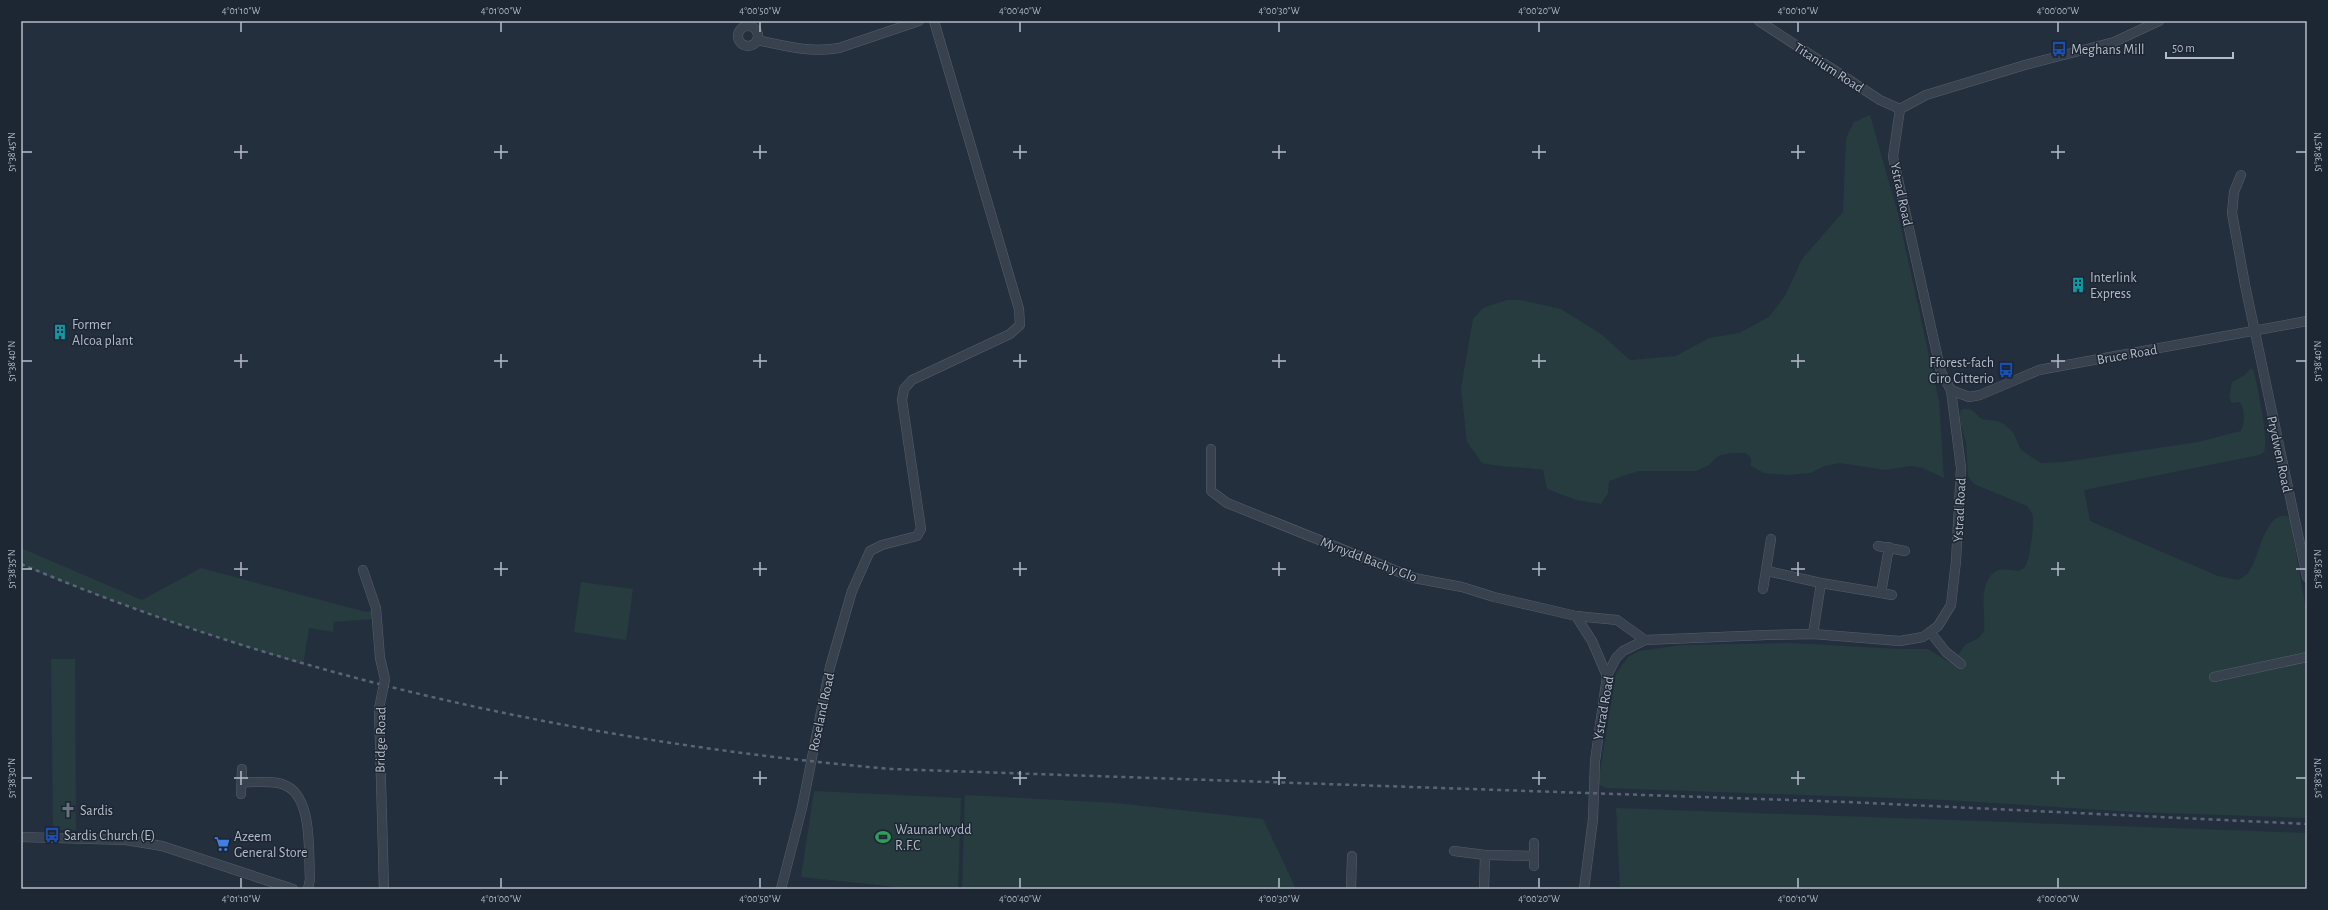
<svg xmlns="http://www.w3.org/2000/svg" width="2328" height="910" viewBox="0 0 2328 910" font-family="'Alegreya Sans',sans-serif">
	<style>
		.green { fill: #263c3f }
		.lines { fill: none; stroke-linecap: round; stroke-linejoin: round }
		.minor-casing { stroke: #565f6c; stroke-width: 10 }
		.minor { stroke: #38414e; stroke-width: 9 }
		.rail { stroke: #5a6575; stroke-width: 2.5; stroke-dasharray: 4 4; stroke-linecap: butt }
		.minor-bridge-casing { stroke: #565f6c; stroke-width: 10; stroke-linecap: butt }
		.minor-bridge { stroke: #38414e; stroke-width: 9 }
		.ticks { fill: none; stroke: #b4bcc9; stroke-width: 1.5 }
		.labels { text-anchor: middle; stroke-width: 3; stroke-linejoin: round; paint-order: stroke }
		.poi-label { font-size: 14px; fill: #b4bcc9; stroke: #1d2633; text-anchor: start }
		.street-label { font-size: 14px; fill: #b4bcc9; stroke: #1d2633 }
		.neatline { fill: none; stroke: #b4bcc9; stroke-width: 1.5 }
		.ticks-label { font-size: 10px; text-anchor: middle; fill: #b4bcc9 }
	</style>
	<rect width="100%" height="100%" fill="#242f3e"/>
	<!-- green -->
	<g class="green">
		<path d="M1870,115L1898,214L1939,401L1944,478L1923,468L1910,466L1885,470L1840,463L1825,466L1810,473L1789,475L1764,473L1751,466V458L1746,453H1730L1718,456L1709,465L1696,471H1638L1609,481L1608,493L1601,504L1576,500L1547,489L1543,470C1522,466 1502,468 1482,463L1467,442L1461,388L1473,319L1483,308L1507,300H1521L1561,309L1601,334L1630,360L1676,356L1709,338L1739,333L1769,317L1785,296L1802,259L1843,212L1846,138L1854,122Z"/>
		<path d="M2251,368L2254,371C2257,389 2269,436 2264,452L2259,455L2084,490L2090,521L2218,576L2238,580C2241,578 2246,576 2248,573C2260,559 2263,513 2287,516L2290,519L2307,615V818L2135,812L1946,800L1606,788L1598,784L1616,674L1628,657L1639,651L1681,645L1790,643L1898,649H1928L1949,662L1954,661L1965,645L1979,638L1984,631C1986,613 1978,590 1992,574C2002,564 2015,575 2024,568C2030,563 2034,525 2033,517C2032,512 2029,509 2027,506L1974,484L1968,476L1966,443L1959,417L1961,410C1971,406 1975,413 1981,419L1997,421L2004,424L2013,432L2021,450L2041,463L2064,462L2198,442L2241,431C2245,422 2245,410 2240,402L2232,403L2229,398L2232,382L2245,375Z"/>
		<path d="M21,548L142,600L201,568L366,612L372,611L373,619L334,622L333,632L309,628L303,665C208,634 113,604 21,565Z"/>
		<polygon points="581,582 633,589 626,640 574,632"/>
		<polygon points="51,659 75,659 76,830 53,830"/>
		<polygon points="814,791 961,798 958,889 916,889 801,877"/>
		<polygon points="965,795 1116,803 1263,819 1296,889 962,889"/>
		<polygon points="1616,808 2307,833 2307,889 1620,889"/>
	</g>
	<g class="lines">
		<defs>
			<g id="minor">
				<polyline points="1759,21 1880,100 1900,109"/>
				<circle cx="748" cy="36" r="10"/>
				<path d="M757,40C785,46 811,53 839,48L919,21"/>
				<polyline points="1900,109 1926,95 2025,65 2114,42 2159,21"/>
				<polyline points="2241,175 2234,192 2232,213 2245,285 2307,577"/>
				<polyline points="1951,390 1969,397 1980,395 2039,370 2307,321"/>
				<polyline points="1211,449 1211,491 1227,503 1414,578 1462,587 1494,597 1576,616 1617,620 1645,640"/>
				<polyline points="1878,546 1905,551"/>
				<polyline points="363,570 376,608 380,658 385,679"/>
				<polyline points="1767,571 1821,583"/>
				<polyline points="1763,589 1771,539"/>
				<polyline points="1881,593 1892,595"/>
				<polyline points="1576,616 1592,641 1607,676"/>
				<polyline points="1930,632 1946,652 1961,664"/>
				<polyline points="1813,634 1821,583 1881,593 1889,547"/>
				<polyline points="2214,677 2307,657"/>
				<polyline points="379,709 384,889"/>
				<path d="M242,782C254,783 271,780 282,784C314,794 308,852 310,879L308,889"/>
				<polyline points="241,794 242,769"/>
				<polyline points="21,837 126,840 162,846 293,889"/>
				<polyline points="1534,843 1534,866"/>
				<polyline points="1454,851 1485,855 1534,856"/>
				<polyline points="781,889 802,808 830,667 852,591 870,551 882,545 917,536 921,529 902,400 904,389 912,380 1010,334 1020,325 1019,309 934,21"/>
				<polyline points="1351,889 1352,856"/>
				<polyline points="1484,889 1485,855"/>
				<polyline points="1584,889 1593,819 1595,761 1607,676 1616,658 1623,651 1645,640 1767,635 1813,634 1900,641 1923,637 1930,632 1938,626 1951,605 1956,561 1961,468 1951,390 1941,372 1893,157 1900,109"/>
			</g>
		</defs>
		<!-- minor casing -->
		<use href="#minor" class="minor-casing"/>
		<!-- minor -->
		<use href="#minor" class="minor"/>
		<!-- rail -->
		<path class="rail" d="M21,564C298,681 592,743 891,769L1847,802L2307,824"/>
		<defs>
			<polyline id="minor-bridge" points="379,709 385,679"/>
		</defs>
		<!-- minor-bridge casing -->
		<use href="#minor-bridge" class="minor-bridge-casing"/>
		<!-- minor-bridge -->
		<use href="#minor-bridge" class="minor-bridge"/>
	</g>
	<!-- ticks -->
	<path class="ticks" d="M241,22V32M501,22V32M760,22V32M1020,22V32M1279,22V32M1539,22V32M1798,22V32M2058,22V32M241,145V159M501,145V159M760,145V159M1020,145V159M1279,145V159M1539,145V159M1798,145V159M2058,145V159M22,152H32M234,152H248M494,152H508M753,152H767M1013,152H1027M1272,152H1286M1532,152H1546M1791,152H1805M2051,152H2065M2296,152H2306M241,354V368M501,354V368M760,354V368M1020,354V368M1279,354V368M1539,354V368M1798,354V368M2058,354V368M22,361H32M234,361H248M494,361H508M753,361H767M1013,361H1027M1272,361H1286M1532,361H1546M1791,361H1805M2051,361H2065M2296,361H2306M241,562V576M501,562V576M760,562V576M1020,562V576M1279,562V576M1539,562V576M1798,562V576M2058,562V576M22,569H32M234,569H248M494,569H508M753,569H767M1013,569H1027M1272,569H1286M1532,569H1546M1791,569H1805M2051,569H2065M2296,569H2306M241,771V785M501,771V785M760,771V785M1020,771V785M1279,771V785M1539,771V785M1798,771V785M2058,771V785M22,778H32M234,778H248M494,778H508M753,778H767M1013,778H1027M1272,778H1286M1532,778H1546M1791,778H1805M2051,778H2065M2296,778H2306M241,878V888M501,878V888M760,878V888M1020,878V888M1279,878V888M1539,878V888M1798,878V888M2058,878V888"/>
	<!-- icons -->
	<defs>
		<symbol id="bus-bare" viewBox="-9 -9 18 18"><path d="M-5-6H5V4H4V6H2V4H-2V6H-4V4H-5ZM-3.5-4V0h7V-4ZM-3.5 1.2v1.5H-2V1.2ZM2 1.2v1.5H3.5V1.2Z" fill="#1a4fb4" stroke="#1d2633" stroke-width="2.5" paint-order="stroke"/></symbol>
		<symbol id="building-bare" viewBox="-9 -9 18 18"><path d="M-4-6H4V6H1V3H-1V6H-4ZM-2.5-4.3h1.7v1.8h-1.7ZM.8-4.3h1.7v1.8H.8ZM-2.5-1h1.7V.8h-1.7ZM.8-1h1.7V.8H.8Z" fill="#0f9aa8" stroke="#1d2633" stroke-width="2.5" paint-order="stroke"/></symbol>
		<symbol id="church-bare" viewBox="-9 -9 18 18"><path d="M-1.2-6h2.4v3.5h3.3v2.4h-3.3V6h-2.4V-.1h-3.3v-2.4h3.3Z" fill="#6b7280" stroke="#1d2633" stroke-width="2.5" paint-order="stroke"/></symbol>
		<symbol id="stadium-bare" viewBox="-9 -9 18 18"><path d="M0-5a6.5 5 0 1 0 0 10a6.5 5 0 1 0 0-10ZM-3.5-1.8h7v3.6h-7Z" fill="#2e9e5b" stroke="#1d2633" stroke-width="2.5" paint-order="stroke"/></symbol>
		<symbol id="supermarket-bare" viewBox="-9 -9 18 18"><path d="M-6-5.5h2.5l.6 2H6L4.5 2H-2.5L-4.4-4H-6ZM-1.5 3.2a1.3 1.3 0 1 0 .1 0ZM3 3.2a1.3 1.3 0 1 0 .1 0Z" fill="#3f7fe0" stroke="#1d2633" stroke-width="2.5" paint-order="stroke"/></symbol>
	</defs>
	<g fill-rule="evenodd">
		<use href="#bus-bare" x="2048" y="38" width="22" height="22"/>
		<use href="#building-bare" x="2067" y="274" width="22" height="22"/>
		<use href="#building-bare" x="49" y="321" width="22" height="22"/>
		<use href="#bus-bare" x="1995" y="359" width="22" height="22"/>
		<use href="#church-bare" x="57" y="799" width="22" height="22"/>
		<use href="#bus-bare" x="41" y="824" width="22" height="22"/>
		<use href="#stadium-bare" x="872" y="826" width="22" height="22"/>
		<use href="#supermarket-bare" x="211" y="833" width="22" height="22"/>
	</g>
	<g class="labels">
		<!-- poi labels -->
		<g class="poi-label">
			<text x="2071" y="54">Meghans Mill</text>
			<text x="2090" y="282">Interlink<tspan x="2090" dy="16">Express</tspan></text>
			<text x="72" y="329">Former<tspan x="72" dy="16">Alcoa plant</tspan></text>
			<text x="1994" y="367" text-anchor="end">Fforest-fach<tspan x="1994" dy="16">Ciro Citterio</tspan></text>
			<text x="80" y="815">Sardis</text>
			<text x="895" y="834">Waunarlwydd<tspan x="895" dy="16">R.F.C</tspan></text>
			<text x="64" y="840">Sardis Church (E)</text>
			<text x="234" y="841">Azeem<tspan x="234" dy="16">General Store</tspan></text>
		</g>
		<!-- street labels -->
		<g class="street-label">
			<text transform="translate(1829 67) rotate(33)" y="5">Titanium Road</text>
			<text transform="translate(1902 194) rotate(78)" y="5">Ystrad Road</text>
			<text transform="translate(2127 354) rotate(-10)" y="5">Bruce Road</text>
			<text transform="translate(2280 454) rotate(78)" y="5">Prydwen Road</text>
			<text transform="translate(1959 510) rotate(-87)" y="5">Ystrad Road</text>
			<text transform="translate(1369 559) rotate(21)" y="5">Mynydd Bach y Glo</text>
			<text transform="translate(1603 708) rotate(-80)" y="5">Ystrad Road</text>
			<text transform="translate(821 712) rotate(-78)" y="5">Roseland Road</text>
			<text transform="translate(380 740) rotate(-89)" y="5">Bridge Road</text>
		</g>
	</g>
	<!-- border -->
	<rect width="2328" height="910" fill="none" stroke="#1d2633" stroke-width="44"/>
	<!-- scale -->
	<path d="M2166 52v6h67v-6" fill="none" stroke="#b4bcc9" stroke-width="2"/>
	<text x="2172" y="52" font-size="12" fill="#b4bcc9" stroke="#1d2633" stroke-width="3" paint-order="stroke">50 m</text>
	<rect x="22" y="22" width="2284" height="866" class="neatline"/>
	<g class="ticks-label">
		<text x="241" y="14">4°01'10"W</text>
		<text x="501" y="14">4°01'00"W</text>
		<text x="760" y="14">4°00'50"W</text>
		<text x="1020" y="14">4°00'40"W</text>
		<text x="1279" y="14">4°00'30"W</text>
		<text x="1539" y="14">4°00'20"W</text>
		<text x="1798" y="14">4°00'10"W</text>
		<text x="2058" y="14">4°00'00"W</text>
		<text transform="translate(11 152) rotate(-90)" y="4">51°38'45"N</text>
		<text transform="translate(2317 152) rotate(-90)" y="4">51°38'45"N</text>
		<text transform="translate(11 361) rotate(-90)" y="4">51°38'40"N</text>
		<text transform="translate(2317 361) rotate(-90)" y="4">51°38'40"N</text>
		<text transform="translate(11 569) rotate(-90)" y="4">51°38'35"N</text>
		<text transform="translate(2317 569) rotate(-90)" y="4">51°38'35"N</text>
		<text transform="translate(11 778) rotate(-90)" y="4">51°38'30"N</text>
		<text transform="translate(2317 778) rotate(-90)" y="4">51°38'30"N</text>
		<text x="241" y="902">4°01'10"W</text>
		<text x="501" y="902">4°01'00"W</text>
		<text x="760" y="902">4°00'50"W</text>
		<text x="1020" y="902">4°00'40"W</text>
		<text x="1279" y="902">4°00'30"W</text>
		<text x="1539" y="902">4°00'20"W</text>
		<text x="1798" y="902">4°00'10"W</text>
		<text x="2058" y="902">4°00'00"W</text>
	</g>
</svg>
